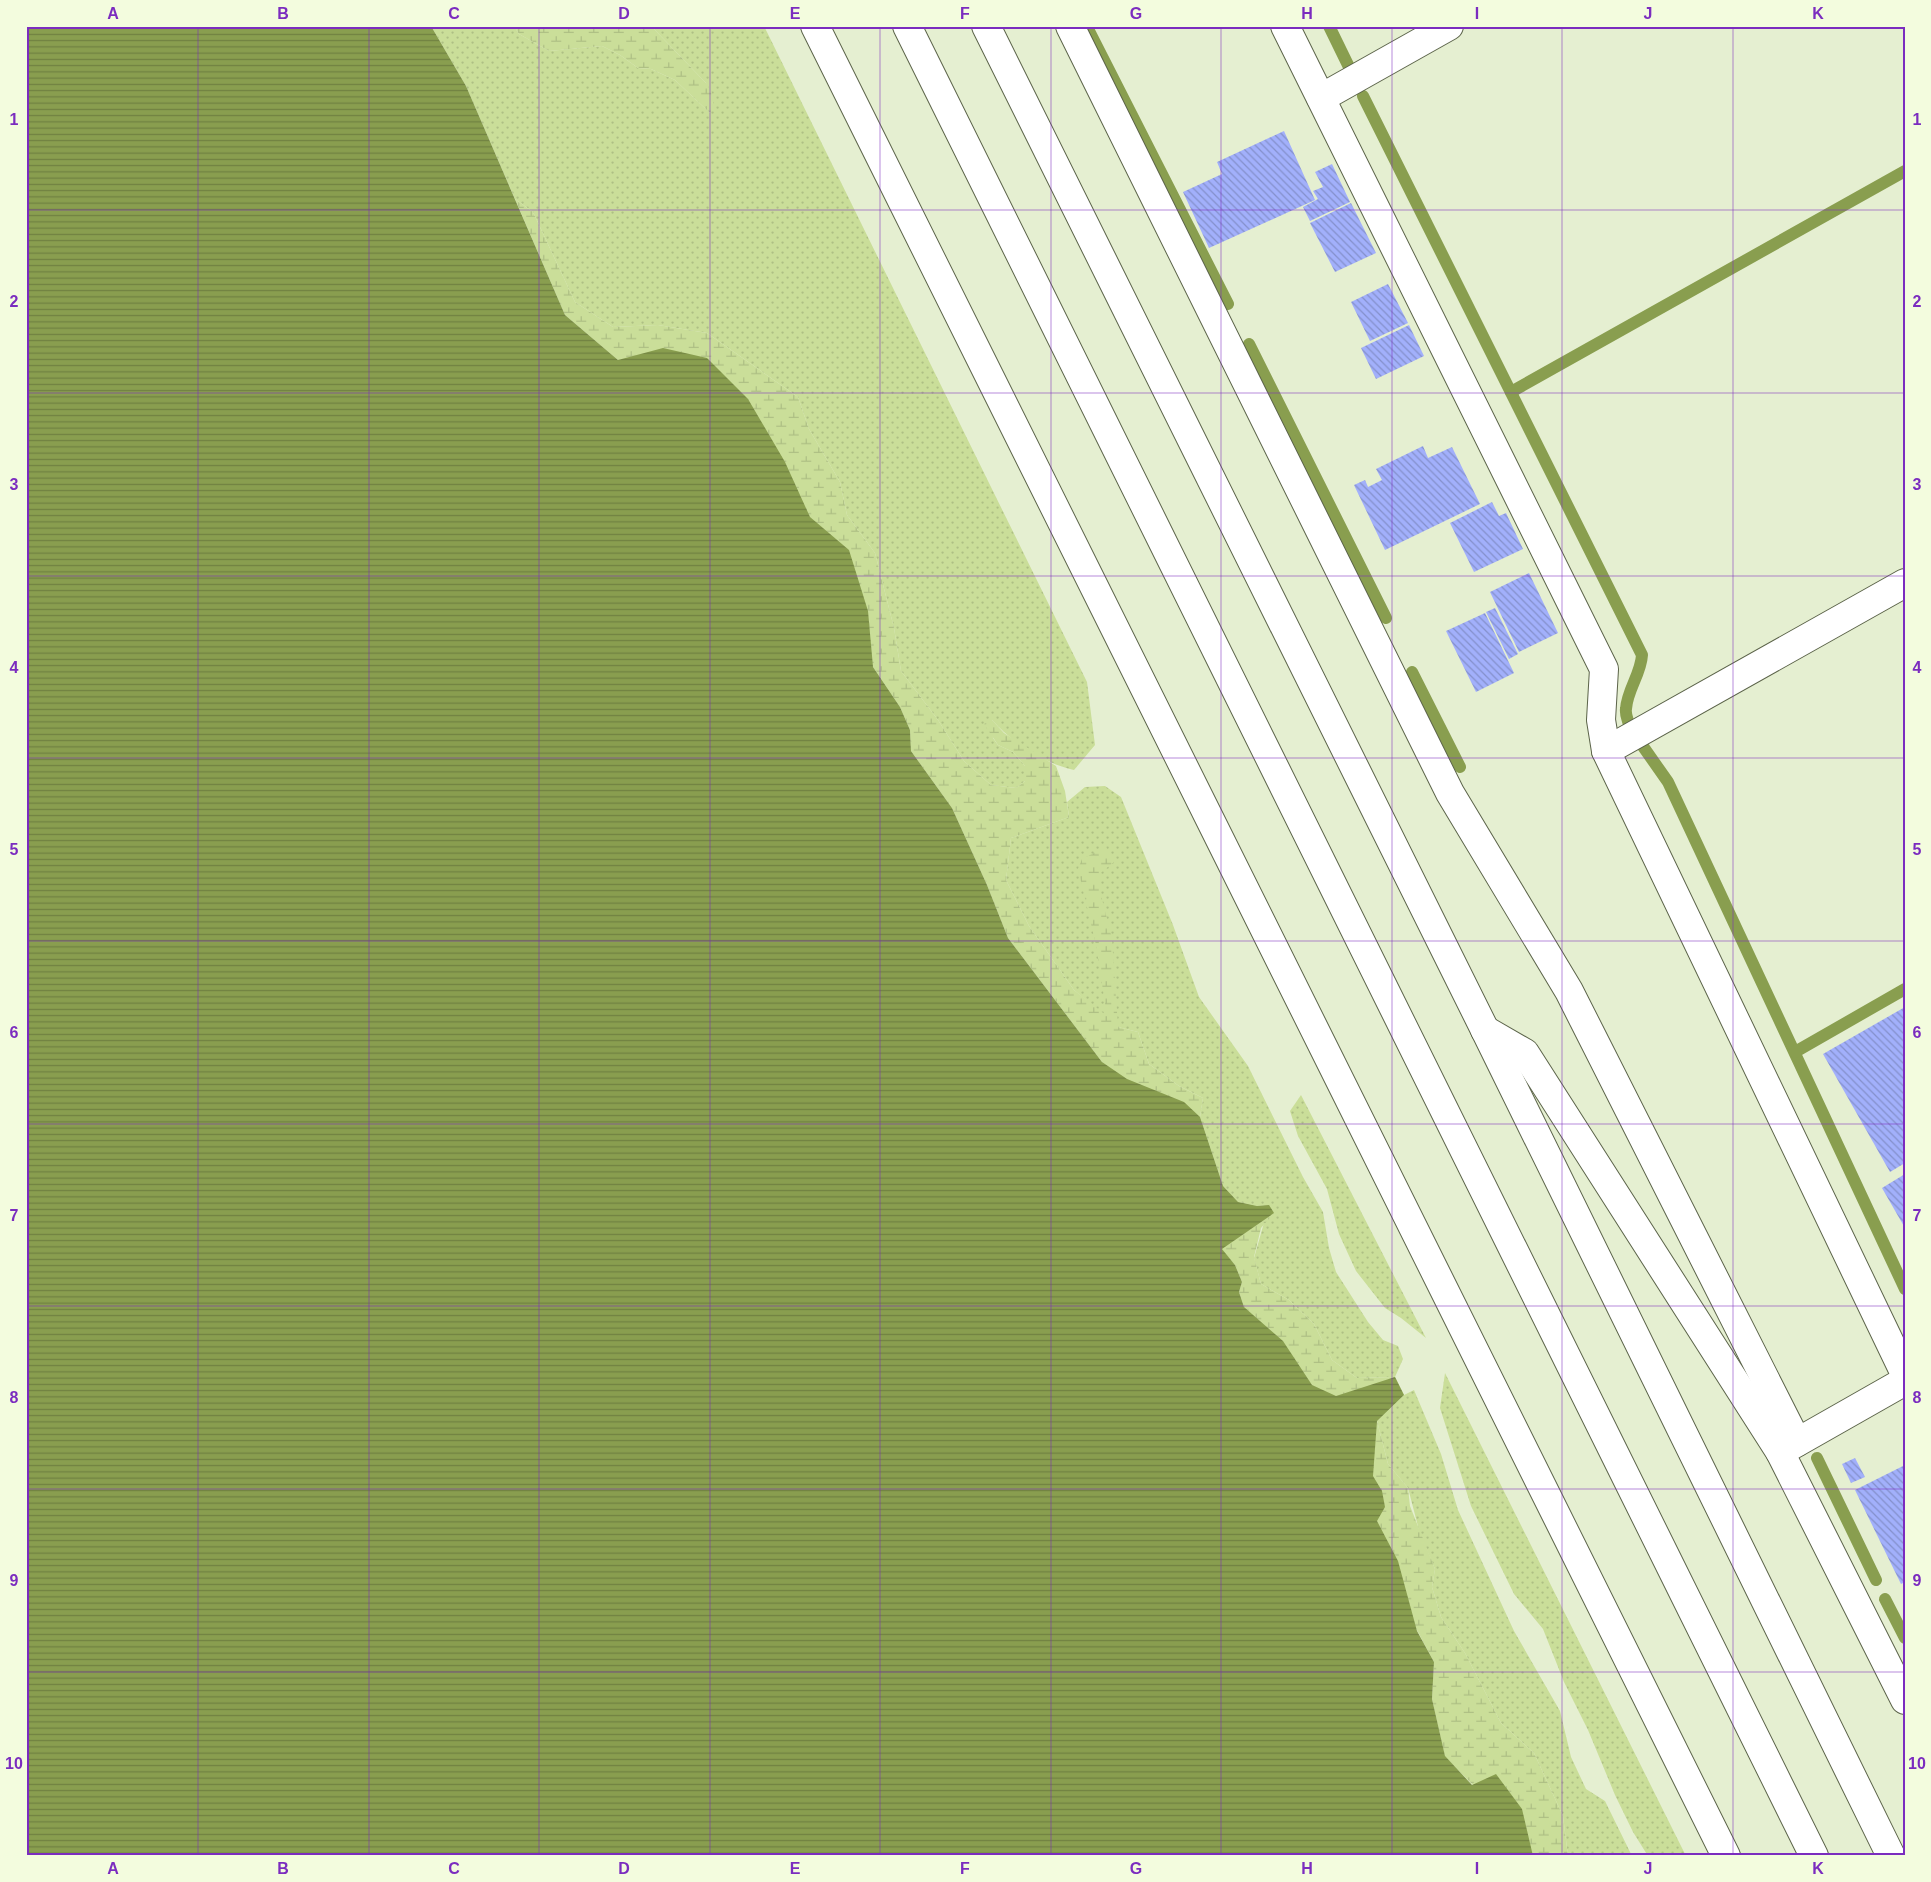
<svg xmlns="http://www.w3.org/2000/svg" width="1931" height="1882" viewBox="0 0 1931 1882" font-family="Helvetica,sans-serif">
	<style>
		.grass { fill: url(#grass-dots) }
		.wetland { fill: url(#wetland-marsh) }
		.water { fill: url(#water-rules) }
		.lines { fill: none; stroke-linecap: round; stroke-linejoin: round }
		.stream { stroke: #899e4f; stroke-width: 12 }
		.building { fill: url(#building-back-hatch) }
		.minor-casing { stroke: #5c644a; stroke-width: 30 }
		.minor { stroke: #fff; stroke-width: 28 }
		.grid { fill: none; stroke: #7b2cbf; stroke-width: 1; stroke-opacity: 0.55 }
		.neatline { fill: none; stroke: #7b2cbf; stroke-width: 2 }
		.grid-label { font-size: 16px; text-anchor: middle; font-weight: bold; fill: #7b2cbf }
	</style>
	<defs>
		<pattern id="grass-dots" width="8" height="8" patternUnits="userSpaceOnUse" patternTransform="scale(1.25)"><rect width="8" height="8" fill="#cade99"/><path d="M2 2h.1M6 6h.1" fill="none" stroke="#aebf84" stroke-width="1.8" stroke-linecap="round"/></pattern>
		<pattern id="wetland-marsh" width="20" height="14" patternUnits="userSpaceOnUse" patternTransform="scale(1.25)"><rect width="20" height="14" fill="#cade99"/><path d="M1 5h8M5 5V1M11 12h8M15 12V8" fill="none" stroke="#aebf84"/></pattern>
		<pattern id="water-rules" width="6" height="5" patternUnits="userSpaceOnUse" patternTransform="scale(1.25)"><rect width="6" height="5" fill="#899e4f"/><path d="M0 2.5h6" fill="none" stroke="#708141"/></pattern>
		<pattern id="building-back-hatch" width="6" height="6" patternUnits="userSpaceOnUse" patternTransform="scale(1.25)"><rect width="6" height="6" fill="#a2b0fb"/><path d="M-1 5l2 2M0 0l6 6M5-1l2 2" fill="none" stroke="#8490cb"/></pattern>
	</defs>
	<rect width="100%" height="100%" fill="#e5efd1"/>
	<!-- grass -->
	<g class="grass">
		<path d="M431,26H514L519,34L549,51L602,46L620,55L638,68L651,69L675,80L710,113L706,83L651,26H764L1087,682L1095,745L1074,770C1043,763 1013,743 992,720L993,738L998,745L1013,752L1025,766V781L1016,788L991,785L964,761L938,720L901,671L894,628L875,553L847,515L840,482L809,429L798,397L707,333L658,325L613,327L575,302L533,212L515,199L466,86Z"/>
		<polygon points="1105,786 1121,797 1173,925 1199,997 1248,1066 1303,1177 1323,1212 1329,1248 1336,1272 1368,1322 1383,1340 1398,1346 1403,1359 1395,1377 1357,1378 1332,1360 1314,1324 1289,1300 1261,1284 1254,1258 1269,1205 1257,1206 1238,1202 1223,1186 1200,1117 1203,1098 1179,1086 1149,1064 1138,1032 1118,1027 1074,990 1029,926 1006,880 1011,838 1069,817 1067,802 1085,787"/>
		<polygon points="1301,1095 1426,1338 1401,1318 1385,1308 1356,1271 1339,1234 1327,1189 1298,1136 1290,1111"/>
		<polygon points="1445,1373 1686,1856 1648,1856 1633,1832 1615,1795 1588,1730 1564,1682 1543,1629 1514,1594 1471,1506 1440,1408"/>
		<polygon points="1414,1390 1441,1454 1458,1510 1514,1631 1560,1711 1571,1757 1586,1789 1605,1801 1632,1856 1568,1856 1563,1816 1534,1753 1501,1723 1465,1653 1441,1617 1432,1587 1435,1569 1420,1534 1408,1488 1388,1464 1377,1421 1404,1395"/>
	</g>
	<!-- wetland -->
	<g class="wetland">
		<polygon points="514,26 651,26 706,83 715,98 710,113 675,80 651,69 638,68 620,55 602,46 549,51 519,34"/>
		<polygon points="515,199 533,212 575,302 613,327 658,325 707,333 798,397 809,429 840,482 847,515 875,553 894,628 901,671 938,720 964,761 991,785 1016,788 1025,781 1025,766 1013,752 998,745 984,724 992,720 1004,733 1056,766 1065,791 1069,817 1011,838 1006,880 1029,926 1074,990 1107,1016 1096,945 1078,869 1082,859 1106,847 1114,862 1099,874 1099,887 1112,939 1118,1027 1138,1032 1149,1064 1179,1086 1203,1098 1200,1117 1223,1186 1238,1202 1257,1206 1269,1205 1274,1213 1261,1228 1254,1257 1261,1284 1289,1300 1314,1324 1332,1360 1357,1378 1395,1377 1404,1395 1377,1421 1388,1464 1408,1488 1410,1506 1435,1569 1432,1587 1441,1617 1465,1653 1501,1723 1534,1753 1563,1816 1568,1856 1515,1856 1473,1785 1445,1757 1432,1699 1434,1662 1244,1307 1239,1292 1242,1282 1235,1265 1221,1249 1102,1062 1008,938 987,885 952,808 911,751 910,730 900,707 873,667 618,360 565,315"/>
	</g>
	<!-- water -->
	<polygon class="water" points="26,26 431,26 466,86 565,315 618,360 663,348 707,358 748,399 785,462 810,517 849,550 868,611 873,667 900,707 910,730 911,751 952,808 987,885 1008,938 1102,1062 1127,1079 1184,1102 1200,1117 1223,1186 1238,1202 1257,1206 1269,1205 1274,1213 1222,1249 1235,1265 1242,1282 1239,1292 1244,1307 1283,1341 1312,1385 1336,1396 1395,1377 1404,1395 1377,1421 1373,1476 1382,1491 1385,1507 1377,1521 1398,1561 1417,1631 1434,1662 1432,1699 1445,1756 1472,1785 1496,1774 1522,1809 1533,1856 26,1856"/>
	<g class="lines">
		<!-- stream -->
		<g class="stream">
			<polyline points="1329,26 1349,67"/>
			<polyline points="1087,27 1228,304"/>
			<path d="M1363,96L1642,655C1641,674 1627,690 1626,709C1625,714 1628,720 1629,725"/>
			<polyline points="1249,344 1386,618"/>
			<polyline points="1511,392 1905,171"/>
			<polyline points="1412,672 1460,767"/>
			<polyline points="1642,745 1668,782 1905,1289"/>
			<polyline points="1795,1052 1905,989"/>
			<polyline points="1817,1458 1876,1580"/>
			<polyline points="1885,1599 1905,1638"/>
		</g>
	</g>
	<!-- building -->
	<g class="building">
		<polygon points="1284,131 1315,200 1209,248 1183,192 1222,174 1217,162"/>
		<polygon points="1332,164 1350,202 1310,221 1303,207 1318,199 1313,191 1323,187 1315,172"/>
		<polygon points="1351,203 1376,253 1335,272 1310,223"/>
		<polygon points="1388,284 1408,323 1370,341 1351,302"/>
		<polygon points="1409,325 1424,356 1376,379 1361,348"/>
		<polygon points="1423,446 1428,458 1452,447 1480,504 1385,550 1354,485 1365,480 1368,487 1382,480 1376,469"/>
		<polygon points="1492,502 1499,516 1506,513 1523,549 1474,572 1450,523"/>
		<polygon points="1529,573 1558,633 1519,652 1490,592"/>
		<polygon points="1495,608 1518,654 1509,659 1486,612"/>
		<polygon points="1485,613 1514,673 1476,692 1446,631"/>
		<polygon points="1905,1007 1905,1163 1890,1172 1823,1054"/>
		<polygon points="1905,1174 1905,1228 1882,1188"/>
		<polygon points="1855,1458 1865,1477 1851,1483 1842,1464"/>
		<polygon points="1905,1465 1905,1582 1901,1584 1855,1490"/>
	</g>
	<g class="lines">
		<defs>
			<g id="minor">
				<polyline points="815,26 1726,1856"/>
				<polyline points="907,26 1814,1856"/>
				<polyline points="986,26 1485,1030 1891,1856"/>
				<polyline points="1070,26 1450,793 1569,991 1797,1442"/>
				<polyline points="1285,26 1604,669 1601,720 1606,751 1905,1374"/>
				<polyline points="1321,98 1449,26"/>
				<polyline points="1606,751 1905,583"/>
				<polyline points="1485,1030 1525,1053 1780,1452 1905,1381"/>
				<polyline points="1780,1452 1905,1700"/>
			</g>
		</defs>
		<!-- minor casing -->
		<use href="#minor" class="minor-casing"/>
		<!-- minor -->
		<use href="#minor" class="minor"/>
	</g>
	<!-- grid -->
	<path class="grid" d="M198,26V1856M369,26V1856M539,26V1856M710,26V1856M880,26V1856M1051,26V1856M1221,26V1856M1392,26V1856M1562,26V1856M1733,26V1856M26,210H1905M26,393H1905M26,576H1905M26,758H1905M26,941H1905M26,1124H1905M26,1306H1905M26,1489H1905M26,1672H1905"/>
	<!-- border -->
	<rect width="1931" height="1882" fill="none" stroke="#f3fcde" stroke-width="55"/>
	<rect x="28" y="28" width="1876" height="1826" class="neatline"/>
	<g class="grid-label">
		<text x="113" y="19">A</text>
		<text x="283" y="19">B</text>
		<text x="454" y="19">C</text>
		<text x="624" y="19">D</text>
		<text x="795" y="19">E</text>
		<text x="965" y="19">F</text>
		<text x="1136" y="19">G</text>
		<text x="1307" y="19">H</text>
		<text x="1477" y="19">I</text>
		<text x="1648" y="19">J</text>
		<text x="1818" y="19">K</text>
		<text x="14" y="125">1</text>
		<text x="1917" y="125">1</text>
		<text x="14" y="307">2</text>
		<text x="1917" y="307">2</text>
		<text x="14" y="490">3</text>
		<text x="1917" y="490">3</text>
		<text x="14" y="673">4</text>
		<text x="1917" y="673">4</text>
		<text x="14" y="855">5</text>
		<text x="1917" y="855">5</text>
		<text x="14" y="1038">6</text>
		<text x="1917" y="1038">6</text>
		<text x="14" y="1221">7</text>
		<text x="1917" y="1221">7</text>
		<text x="14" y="1403">8</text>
		<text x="1917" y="1403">8</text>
		<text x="14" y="1586">9</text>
		<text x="1917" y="1586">9</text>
		<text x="14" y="1769">10</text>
		<text x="1917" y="1769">10</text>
		<text x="113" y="1874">A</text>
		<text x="283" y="1874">B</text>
		<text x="454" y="1874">C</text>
		<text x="624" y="1874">D</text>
		<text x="795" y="1874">E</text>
		<text x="965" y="1874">F</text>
		<text x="1136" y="1874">G</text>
		<text x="1307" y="1874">H</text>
		<text x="1477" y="1874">I</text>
		<text x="1648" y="1874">J</text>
		<text x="1818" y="1874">K</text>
	</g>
</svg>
